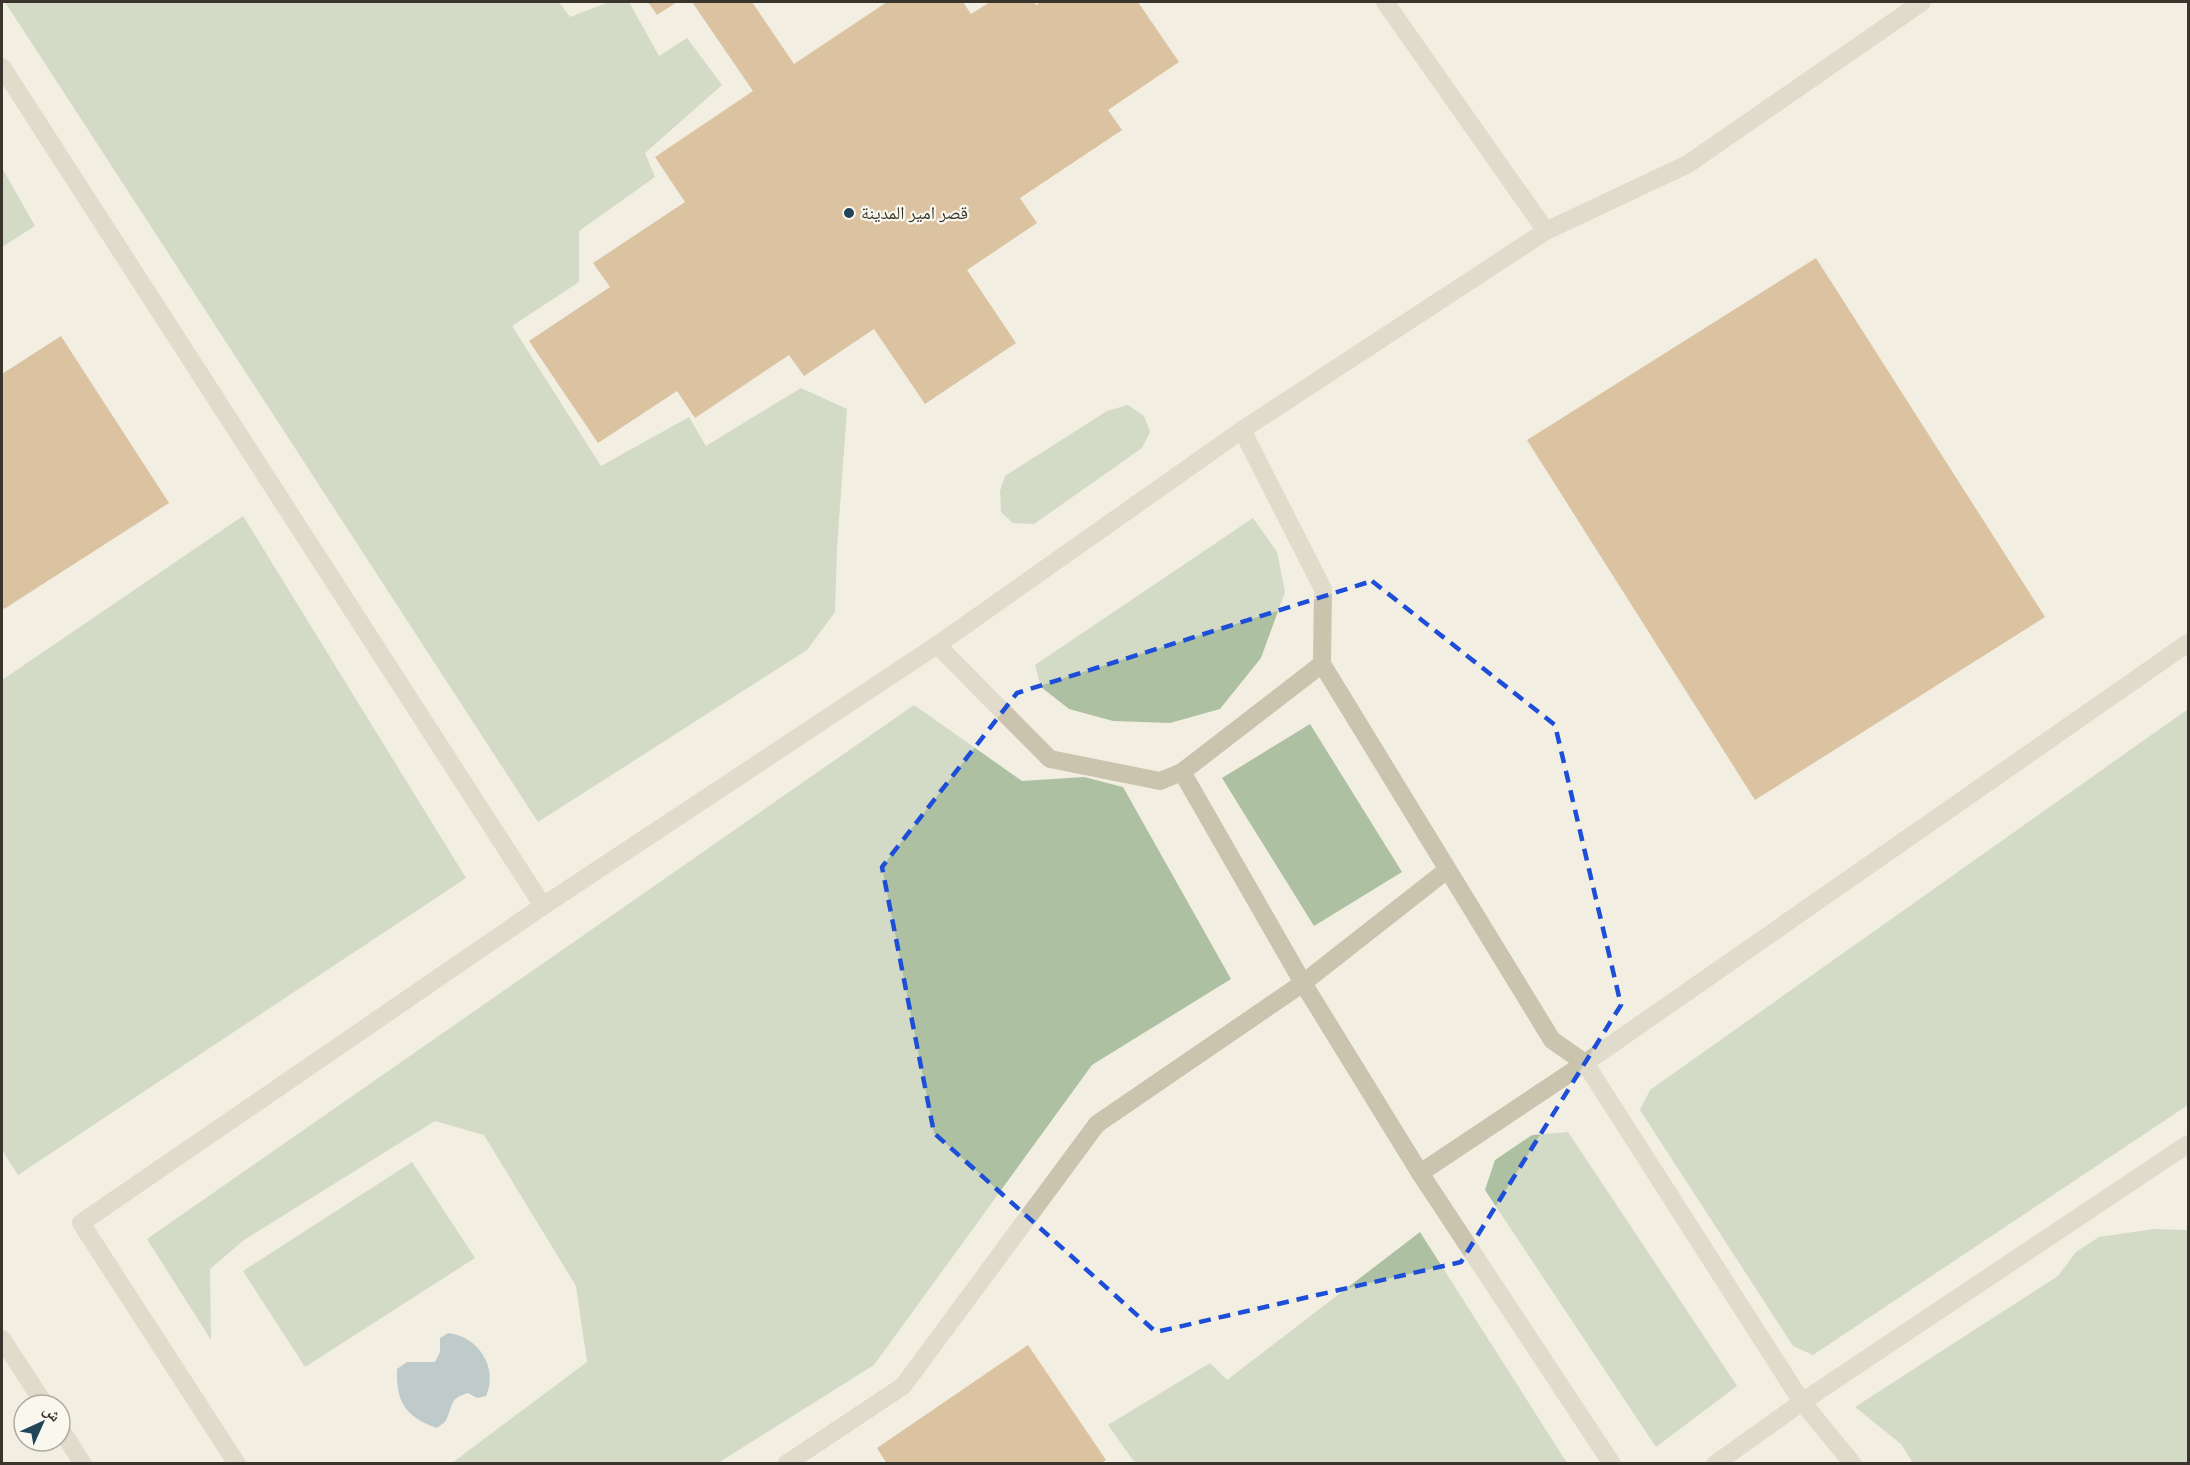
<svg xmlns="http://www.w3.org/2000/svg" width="2190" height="1465" viewBox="0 0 2190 1465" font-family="Overpass,'Noto Naskh Arabic',sans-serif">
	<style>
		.green { fill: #adc1a2 }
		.water { fill: #829fae }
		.building { fill: #be8e53 }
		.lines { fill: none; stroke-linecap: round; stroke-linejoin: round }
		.lane { stroke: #cac3ae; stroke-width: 18 }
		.street { stroke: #cac3ae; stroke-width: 18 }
		.marked { fill: none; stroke: #1d4ed8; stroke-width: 4.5; stroke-dasharray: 12 8; stroke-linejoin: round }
		.poi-dot { fill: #234558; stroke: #faf8ee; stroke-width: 2 }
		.labels { text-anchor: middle; stroke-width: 4.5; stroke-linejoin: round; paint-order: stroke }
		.poi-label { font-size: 18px; fill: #39342c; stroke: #faf8ee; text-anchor: start }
	</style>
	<rect width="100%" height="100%" fill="#f2efe2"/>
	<!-- green -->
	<g class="green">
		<polygon points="5,2 559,2 570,17 609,2 629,2 659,56 687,38 722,85 645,153 655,177 579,231 579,282 512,326 601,466 689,417 706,446 801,388 847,409 837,548 835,612 807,650 538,822"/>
		<polygon points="2,168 35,226 2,247"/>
		<polygon points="1128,405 1144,416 1150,432 1142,448 1034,524 1013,523 1001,512 1000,491 1005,476 1107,411"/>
		<polygon points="243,516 466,878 18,1175 2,1150 2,680"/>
		<polygon points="1253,518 1277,552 1285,592 1261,658 1220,709 1170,723 1113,721 1069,709 1041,687 1035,665"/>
		<polygon points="914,705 1022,781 1084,777 1123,787 1231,979 1092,1065 874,1365 718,1463 452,1463 587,1362 576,1286 484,1135 435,1121 244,1240 210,1269 211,1340 147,1239"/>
		<polygon points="2188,709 2188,1105 1813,1355 1793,1346 1640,1110 1650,1090"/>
		<polygon points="1310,724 1402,872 1314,926 1222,778"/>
		<polygon points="1568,1132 1737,1386 1656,1447 1485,1190 1495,1160 1532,1135"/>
		<polygon points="412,1162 475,1258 305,1367 243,1271"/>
		<polygon points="2154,1229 2188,1230 2188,1463 1913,1463 1901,1444 1855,1407 2058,1276 2076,1252 2099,1237"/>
		<polygon points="1420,1232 1567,1463 1135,1463 1108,1425 1210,1363 1227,1380"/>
	</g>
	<!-- water -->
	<path class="water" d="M448,1333C478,1336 499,1368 486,1396L477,1398L468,1393C449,1399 454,1403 447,1418C446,1422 441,1425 437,1428C406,1417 396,1403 397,1369L407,1362H435L440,1352V1338Z"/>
	<!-- building -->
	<g class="building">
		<polygon points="648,2 677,2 657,15"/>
		<polygon points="692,2 752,2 794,64 887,2 963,2 971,14 990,2 1034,2 1036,5 1041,2 1138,2 1179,62 1108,110 1122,130 1020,198 1037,223 967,270 1016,343 925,404 874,329 804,376 789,355 695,418 677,391 598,443 529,341 610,287 593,263 685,202 655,157 753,91"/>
		<polygon points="1816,258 2045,617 1755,800 1527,440"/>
		<polygon points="61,336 169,503 4,609 2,605 2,374"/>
		<polygon points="1028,1345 1106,1460 1100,1464 887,1464 877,1448"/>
	</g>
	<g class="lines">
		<!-- lane -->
		<g class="lane">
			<polyline points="1385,2 1546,231"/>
			<polyline points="2,67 543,906"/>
			<polyline points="937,645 1050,759 1160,781 1182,772 1322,664 1323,589 1242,430"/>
			<polyline points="1322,664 1552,1040 1585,1063 1802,1402 1853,1464"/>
			<polyline points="1182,772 1303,983 1420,1173 1612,1464"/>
			<polyline points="1420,1173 1585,1063 2188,643"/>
			<polyline points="237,1464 81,1223 543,906 937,645 1242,430 1546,231 1688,164 1922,2"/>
			<polyline points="786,1464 903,1386 1097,1124 1303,983 1447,870"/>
			<polyline points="1715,1464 1802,1402 2188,1144"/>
		</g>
		<!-- street -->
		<g class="street">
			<polyline points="2,1339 45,1405"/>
			<polyline points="60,1428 83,1464"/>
		</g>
	</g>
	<!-- marked area -->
	<path d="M0 0H2190V1465H0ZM1372,581L1555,725L1621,1005L1461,1262L1156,1332L934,1133L882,867L1017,693Z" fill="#f2efe2" fill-opacity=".55" fill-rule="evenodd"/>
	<path class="marked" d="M1372,581L1555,725L1621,1005L1461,1262L1156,1332L934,1133L882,867L1017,693Z"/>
	<!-- markers -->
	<circle class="poi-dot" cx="849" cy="213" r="6"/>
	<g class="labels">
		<!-- poi labels -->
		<g class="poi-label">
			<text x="861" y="219">قصر امير المدينة</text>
		</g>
	</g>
	<!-- border -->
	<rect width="2190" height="1465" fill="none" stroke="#39342c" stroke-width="6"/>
	<!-- north arrow -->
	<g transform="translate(42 1423) rotate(45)"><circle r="28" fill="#faf8ee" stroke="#adaaa0" stroke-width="1.5"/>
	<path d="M0-4.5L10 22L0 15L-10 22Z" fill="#234558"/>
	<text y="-9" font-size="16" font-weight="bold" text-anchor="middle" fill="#39342c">ش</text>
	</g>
</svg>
